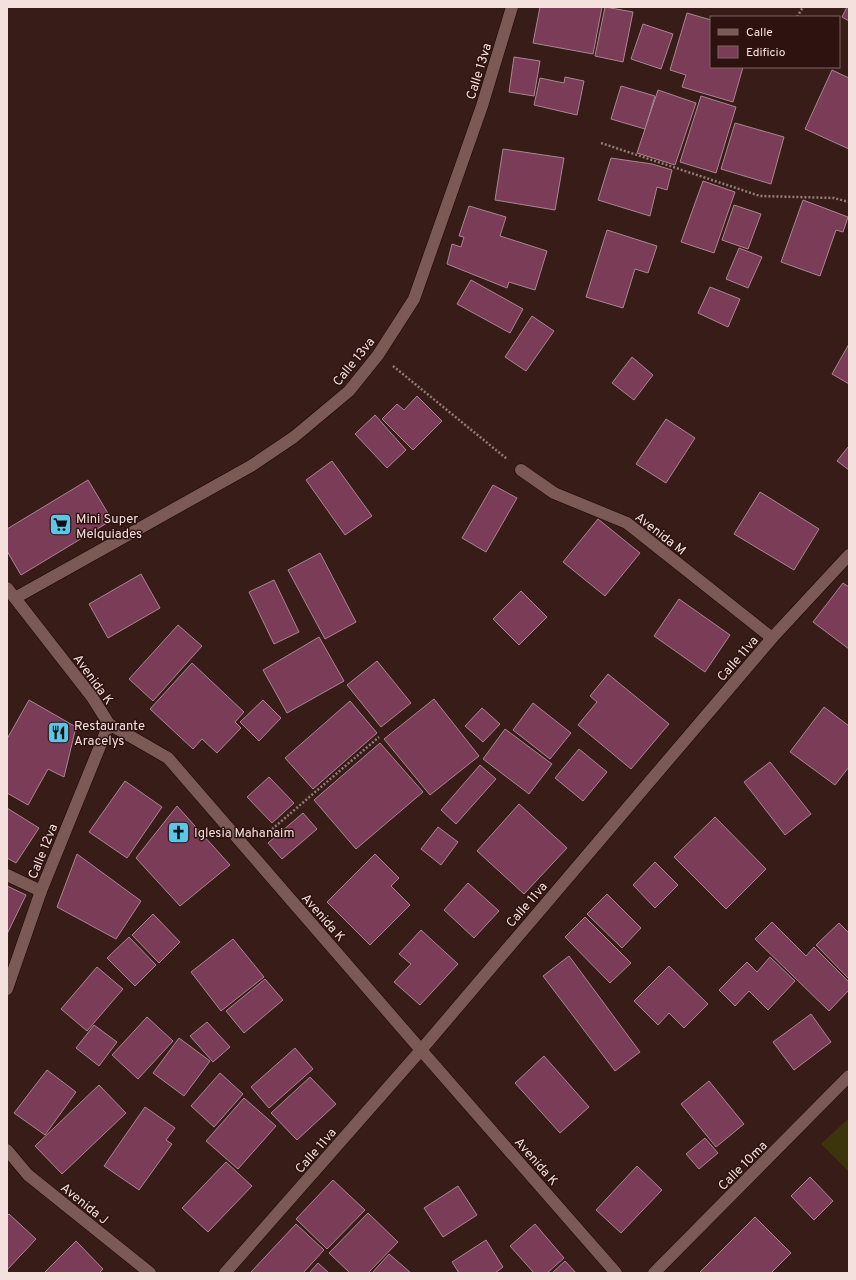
<svg xmlns="http://www.w3.org/2000/svg" width="856" height="1280" viewBox="0 0 856 1280" font-family="Overpass,sans-serif">
	<style>
		.green { fill: #3c340b }
		.building { fill: #7a3c56; stroke: #a88692 }
		.lines { fill: none; stroke-linecap: round; stroke-linejoin: round }
		.minor-casing { stroke: #1d0504; stroke-width: 13 }
		.path { stroke: #937b77; stroke-width: 2.5; stroke-dasharray: 2 2; stroke-linecap: butt }
		.minor { stroke: #7b5954; stroke-width: 12 }
		.labels { text-anchor: middle; stroke-width: 3; stroke-linejoin: round; paint-order: stroke }
		.street-label { font-size: 13px; fill: #f4e0dd; stroke: #2d120f }
		.poi-label { font-size: 13px; fill: #f4e0dd; stroke: #2d120f; text-anchor: start }
	</style>
	<rect width="100%" height="100%" fill="#381c18"/>
	<!-- green -->
	<polygon class="green" points="849,1118 849,1172 821,1144"/>
	<!-- building -->
	<g class="building">
		<polygon points="540,7 602,7 593,54 533,43"/>
		<polygon points="605,7 633,12 623,62 595,56"/>
		<polygon points="847,7 849,7 849,21 842,17"/>
		<polygon points="687,13 711,20 711,67 743,67 733,102 682,87 686,75 670,70"/>
		<polygon points="643,24 673,34 661,69 631,59"/>
		<polygon points="514,57 540,61 534,96 509,92"/>
		<polygon points="832,70 849,78 849,149 805,129"/>
		<polygon points="565,77 584,81 577,115 534,105 540,78 564,83"/>
		<polygon points="621,86 655,96 645,129 611,119"/>
		<polygon points="658,90 696,103 675,165 637,153"/>
		<polygon points="701,96 736,107 716,173 680,162"/>
		<polygon points="735,123 784,137 771,184 721,169"/>
		<polygon points="503,149 564,158 555,210 495,200"/>
		<polygon points="611,158 652,164 672,170 667,190 657,187 650,216 598,200"/>
		<polygon points="703,181 735,192 714,253 681,242"/>
		<polygon points="803,200 848,217 843,232 836,230 820,276 781,262"/>
		<polygon points="734,205 761,214 748,249 722,240"/>
		<polygon points="469,206 506,217 500,236 547,251 535,290 509,282 507,288 447,264 452,244 461,247 464,237 459,236"/>
		<polygon points="607,230 657,246 648,273 635,269 623,308 586,297"/>
		<polygon points="739,248 762,257 748,288 726,279"/>
		<polygon points="471,280 523,309 510,333 457,304"/>
		<polygon points="710,287 740,299 728,327 698,313"/>
		<polygon points="532,316 554,331 526,371 505,357"/>
		<polygon points="849,344 849,384 832,374"/>
		<polygon points="632,357 653,375 634,400 612,383"/>
		<polygon points="417,396 442,421 413,450 382,419 397,404 404,410"/>
		<polygon points="375,415 406,450 387,468 355,434"/>
		<polygon points="666,419 695,438 666,483 636,464"/>
		<polygon points="848,447 849,448 849,470 837,461"/>
		<polygon points="332,461 372,516 345,535 306,480"/>
		<polygon points="88,480 112,520 21,575 7,551 7,529"/>
		<polygon points="493,485 517,498 486,552 462,538"/>
		<polygon points="760,492 819,529 794,570 734,534"/>
		<polygon points="598,519 640,553 605,596 563,562"/>
		<polygon points="320,553 356,622 325,639 288,570"/>
		<polygon points="141,574 160,608 108,638 89,604"/>
		<polygon points="274,580 299,632 274,644 249,592"/>
		<polygon points="843,583 849,587 849,649 813,622"/>
		<polygon points="521,591 547,617 519,645 493,619"/>
		<polygon points="679,599 730,635 705,672 654,636"/>
		<polygon points="178,625 202,646 153,701 129,679"/>
		<polygon points="319,637 344,681 287,713 263,670"/>
		<polygon points="377,661 411,703 381,727 347,685"/>
		<polygon points="192,663 244,712 235,722 241,728 217,753 202,739 193,749 150,709"/>
		<polygon points="608,674 669,724 631,769 578,725 597,702 590,696"/>
		<polygon points="434,699 479,756 430,795 384,739"/>
		<polygon points="29,700 76,727 64,777 48,769 28,805 7,793 7,739"/>
		<polygon points="263,700 281,718 259,741 240,722"/>
		<polygon points="350,701 377,733 313,789 285,758"/>
		<polygon points="533,703 571,733 550,759 513,730"/>
		<polygon points="824,707 849,726 849,767 835,785 790,752"/>
		<polygon points="482,708 500,724 483,742 465,726"/>
		<polygon points="505,729 552,764 529,794 483,759"/>
		<polygon points="380,743 423,792 356,849 314,800"/>
		<polygon points="579,749 607,772 583,801 555,778"/>
		<polygon points="770,762 811,814 785,835 744,782"/>
		<polygon points="480,765 496,779 456,824 441,810"/>
		<polygon points="269,777 294,803 272,823 247,797"/>
		<polygon points="125,781 162,807 127,858 89,832"/>
		<polygon points="519,804 567,848 524,894 477,851"/>
		<polygon points="177,806 230,865 180,906 136,858"/>
		<polygon points="7,808 39,828 16,863 7,858"/>
		<polygon points="303,813 317,829 282,859 268,843"/>
		<polygon points="715,817 766,869 726,909 674,857"/>
		<polygon points="438,827 458,842 441,865 421,849"/>
		<polygon points="77,854 141,901 116,939 57,907"/>
		<polygon points="375,854 399,878 391,886 410,905 370,945 327,902"/>
		<polygon points="655,862 678,885 655,908 633,885"/>
		<polygon points="468,883 499,911 474,938 444,910"/>
		<polygon points="7,886 26,895 7,934"/>
		<polygon points="607,894 641,928 622,948 587,914"/>
		<polygon points="153,914 180,942 159,963 132,935"/>
		<polygon points="585,917 631,963 610,983 565,937"/>
		<polygon points="772,922 806,956 814,947 849,982 849,990 829,1011 755,939"/>
		<polygon points="839,923 849,933 849,979 816,945"/>
		<polygon points="421,930 458,964 420,1005 394,982 411,964 399,954"/>
		<polygon points="129,937 156,965 135,986 107,958"/>
		<polygon points="233,939 264,977 221,1011 191,972"/>
		<polygon points="569,956 640,1052 615,1071 543,976"/>
		<polygon points="770,957 795,981 768,1010 749,991 735,1006 719,990 747,962 757,972"/>
		<polygon points="669,966 708,1004 684,1028 669,1013 658,1025 634,1001"/>
		<polygon points="97,967 123,989 87,1031 61,1009"/>
		<polygon points="265,979 283,1000 244,1033 226,1011"/>
		<polygon points="811,1014 831,1042 794,1070 773,1042"/>
		<polygon points="147,1017 173,1041 138,1079 112,1055"/>
		<polygon points="207,1022 230,1047 213,1062 190,1036"/>
		<polygon points="94,1025 117,1042 99,1066 76,1048"/>
		<polygon points="179,1038 210,1061 184,1096 153,1073"/>
		<polygon points="295,1048 313,1069 269,1108 251,1087"/>
		<polygon points="544,1056 589,1107 560,1133 515,1083"/>
		<polygon points="47,1070 76,1092 45,1135 14,1113"/>
		<polygon points="220,1073 243,1094 214,1127 191,1106"/>
		<polygon points="310,1077 336,1104 297,1140 271,1113"/>
		<polygon points="709,1081 744,1124 716,1147 681,1104"/>
		<polygon points="99,1085 126,1113 62,1174 35,1146"/>
		<polygon points="244,1098 276,1126 238,1169 206,1141"/>
		<polygon points="145,1107 175,1128 166,1140 172,1144 139,1190 104,1166"/>
		<polygon points="705,1138 718,1153 699,1169 686,1154"/>
		<polygon points="226,1162 252,1186 208,1232 182,1208"/>
		<polygon points="637,1166 662,1190 621,1233 596,1210"/>
		<polygon points="810,1177 833,1201 814,1220 791,1196"/>
		<polygon points="333,1180 365,1210 327,1249 296,1219"/>
		<polygon points="458,1186 477,1215 443,1237 424,1208"/>
		<polygon points="368,1213 398,1242 368,1273 350,1273 329,1253"/>
		<polygon points="9,1214 36,1239 7,1270 7,1216"/>
		<polygon points="755,1217 791,1253 771,1273 699,1273"/>
		<polygon points="296,1224 324,1250 303,1273 252,1273 251,1272"/>
		<polygon points="535,1224 564,1258 547,1273 534,1273 510,1246"/>
		<polygon points="486,1240 503,1267 495,1273 459,1273 452,1262"/>
		<polygon points="76,1241 103,1269 99,1273 44,1273"/>
		<polygon points="389,1254 411,1273 372,1273"/>
		<polygon points="565,1261 576,1273 552,1273"/>
		<polygon points="318,1263 329,1273 309,1273"/>
	</g>
	<g class="lines">
		<defs>
			<g id="minor">
				<polyline points="521,470 554,493 627,523 772,638"/>
				<polyline points="7,588 92,697 109,724 168,758 421,1050 616,1273"/>
				<polyline points="15,598 251,466 294,437 349,391 378,355 414,299 482,106 512,7"/>
				<polyline points="7,875 41,891"/>
				<polyline points="7,989 41,891 109,724"/>
				<polyline points="7,1150 28,1175 150,1273"/>
				<polyline points="225,1273 421,1050 772,638 849,555"/>
				<polyline points="654,1273 849,1076"/>
			</g>
		</defs>
		<!-- minor casing -->
		<use href="#minor" class="minor-casing"/>
		<!-- path -->
		<g class="path">
			<polyline points="797,17 803,7"/>
			<polyline points="601,143 760,196 834,198 849,202"/>
			<polyline points="393,366 507,459"/>
			<polyline points="263,837 379,737"/>
		</g>
		<!-- minor -->
		<use href="#minor" class="minor"/>
	</g>
	<!-- icons -->
	<defs>
		<symbol id="supermarket-square" viewBox="-11 -11 22 22"><rect x="-9" y="-9" width="18" height="18" rx="4" fill="#5bc7e7" stroke="#2d120f"/><path d="M-6-5.5h2.5l.6 2H6L4.5 2H-2.5L-4.4-4H-6ZM-1.5 3.2a1.3 1.3 0 1 0 .1 0ZM3 3.2a1.3 1.3 0 1 0 .1 0Z" fill="#111"/></symbol>
		<symbol id="restaurant-square" viewBox="-11 -11 22 22"><rect x="-9" y="-9" width="18" height="18" rx="4" fill="#5bc7e7" stroke="#2d120f"/><path d="M-5-6h1v4h1v-4h1v4h1v-4h1v5L-1.5 .5V6h-2V.5L-5-1ZM5-6V6H3V1.5H1.5Q1.5-4 5-6Z" fill="#111"/></symbol>
		<symbol id="church-square" viewBox="-11 -11 22 22"><rect x="-9" y="-9" width="18" height="18" rx="4" fill="#5bc7e7" stroke="#2d120f"/><path d="M-1.2-6h2.4v3.5h3.3v2.4h-3.3V6h-2.4V-.1h-3.3v-2.4h3.3Z" fill="#111"/></symbol>
	</defs>
	<g fill-rule="evenodd">
		<use href="#supermarket-square" x="48" y="512" width="25" height="25"/>
		<use href="#restaurant-square" x="46" y="720" width="25" height="25"/>
		<use href="#church-square" x="166" y="820" width="25" height="25"/>
	</g>
	<g class="labels">
		<!-- street labels -->
		<g class="street-label">
			<text transform="translate(478 71) rotate(-73)" y="5">Calle 13va</text>
			<text transform="translate(353 361) rotate(-51)" y="5">Calle 13va</text>
			<text transform="translate(661 533) rotate(38)" y="5">Avenida M</text>
			<text transform="translate(737 658) rotate(-49)" y="5">Calle 11va</text>
			<text transform="translate(94 679) rotate(54)" y="5">Avenida K</text>
			<text transform="translate(42 851) rotate(-68)" y="5">Calle 12va</text>
			<text transform="translate(526 904) rotate(-49)" y="5">Calle 11va</text>
			<text transform="translate(324 917) rotate(49)" y="5">Avenida K</text>
			<text transform="translate(315 1150) rotate(-49)" y="5">Calle 11va</text>
			<text transform="translate(537 1161) rotate(49)" y="5">Avenida K</text>
			<text transform="translate(742 1165) rotate(-45)" y="5">Calle 10ma</text>
			<text transform="translate(85 1203) rotate(39)" y="5">Avenida J</text>
		</g>
		<!-- poi labels -->
		<g class="poi-label">
			<text x="76" y="523">Mini Super<tspan x="76" dy="15">Melquiades</tspan></text>
			<text x="74" y="730">Restaurante<tspan x="74" dy="15">Aracelys</tspan></text>
			<text x="194" y="837">Iglesia Mahanaim</text>
		</g>
	</g>
	<!-- border -->
	<rect width="856" height="1280" fill="none" stroke="#f4e0dd" stroke-width="16"/>
	<!-- legend -->
	<rect x="710" y="16" width="130" height="52" fill="#2d120f" stroke="#7d6461"/>
	<rect x="718" y="29" width="20" height="6" fill="#7b5954" stroke="#7d6461"/>
	<text x="746" y="36" font-size="12" fill="#f4e0dd">Calle</text>
	<rect x="718" y="46" width="20" height="12" fill="#7a3c56" stroke="#7d6461"/>
	<text x="746" y="56" font-size="12" fill="#f4e0dd">Edificio</text>
</svg>
